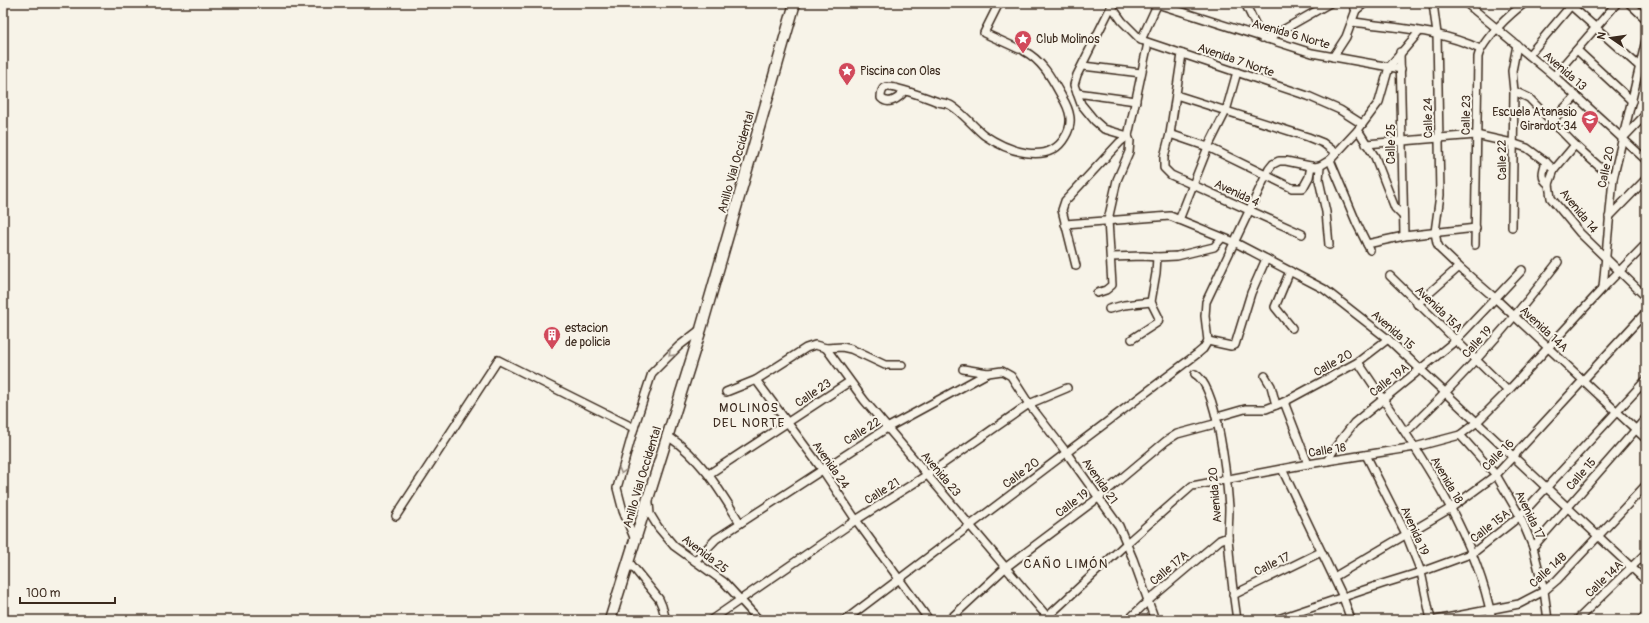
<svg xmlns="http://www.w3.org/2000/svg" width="1649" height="623" viewBox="0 0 1649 623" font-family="Pangolin,sans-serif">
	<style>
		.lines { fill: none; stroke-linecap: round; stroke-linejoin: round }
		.minor-casing { stroke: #3b2a1e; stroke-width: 10 }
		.highway-casing { stroke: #3b2a1e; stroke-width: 13 }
		.minor { stroke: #f7f3e8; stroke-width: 7 }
		.highway { stroke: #f7f3e8; stroke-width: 10 }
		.oneway { stroke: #998e83 }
		.labels { text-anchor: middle; stroke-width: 4; stroke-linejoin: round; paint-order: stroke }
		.street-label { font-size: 12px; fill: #3b2a1e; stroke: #f7f3e8 }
		.poi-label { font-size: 12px; fill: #3b2a1e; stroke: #f7f3e8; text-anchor: start }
		.neighbourhood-label { font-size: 13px; letter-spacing: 1px; fill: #3b2a1e; stroke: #f7f3e8 }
	</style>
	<rect width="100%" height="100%" fill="#f7f3e8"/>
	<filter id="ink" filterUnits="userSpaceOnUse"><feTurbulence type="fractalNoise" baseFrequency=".025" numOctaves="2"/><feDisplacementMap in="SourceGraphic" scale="8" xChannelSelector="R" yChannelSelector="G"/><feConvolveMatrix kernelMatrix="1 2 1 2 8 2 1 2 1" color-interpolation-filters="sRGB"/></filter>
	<g filter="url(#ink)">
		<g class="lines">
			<defs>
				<g id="minor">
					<polyline points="999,3 984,33 1019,49"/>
					<polyline points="1113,3 1077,75 1074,85 1077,93 1081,104 1095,121 1104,129 1128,136"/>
					<polyline points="1154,3 1312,53 1401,69"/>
					<polyline points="1245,3 1262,38"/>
					<polyline points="1352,3 1356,10"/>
					<polyline points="1433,3 1437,34 1440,195 1435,232 1437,243 1440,249 1459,267 1496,299 1646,439"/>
					<polyline points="1466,3 1554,76 1646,160"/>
					<polyline points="1568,3 1640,67"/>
					<polyline points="1629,3 1646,19"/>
					<polyline points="1112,7 1122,21 1141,40 1308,96 1340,110 1362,124"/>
					<path d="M1353,22C1396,28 1440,30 1480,49"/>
					<polyline points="1267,39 1330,3"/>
					<polyline points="1141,40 1158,3"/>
					<polyline points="1577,50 1632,101"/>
					<polyline points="1400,52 1404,236"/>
					<polyline points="1182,54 1170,134 1164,157 1164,168 1171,175 1302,234"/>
					<polyline points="1529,55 1573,3"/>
					<polyline points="1333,57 1346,37 1356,10 1365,3"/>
					<polyline points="1083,66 1141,73"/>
					<polyline points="1554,76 1617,3"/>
					<path d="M905,91C899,98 889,106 881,98C881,93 882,87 888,87C897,87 928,98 938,102C942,103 946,103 950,105C960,110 974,127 984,135C1006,150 1048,167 1065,137C1074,123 1070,110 1062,97C1052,79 1043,61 1024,51"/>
					<polyline points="1514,91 1529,98 1575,145 1613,179"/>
					<polyline points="1077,93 1136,101"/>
					<polyline points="1176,95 1308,137 1323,143 1336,153"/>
					<polyline points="1551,122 1576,96"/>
					<polyline points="1358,130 1375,157 1395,208 1403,216"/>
					<polyline points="1170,134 1208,147 1292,188 1303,188 1309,177 1311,166"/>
					<polyline points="1624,137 1646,114"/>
					<polyline points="1366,144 1476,135 1512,143 1527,148 1546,162 1554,170"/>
					<polyline points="1575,145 1554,170 1549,184 1551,198 1580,233 1646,297"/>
					<polyline points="1330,160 1357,224 1370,250"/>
					<path d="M1546,162C1543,170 1540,179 1549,184"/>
					<polyline points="1320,166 1319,180 1326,212 1329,245"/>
					<polyline points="1609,217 1646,179"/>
					<polyline points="1179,220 1208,147 1226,111 1237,72"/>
					<polyline points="1065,224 1170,216 1234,242 1324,289 1388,339 1646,581"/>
					<polyline points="1512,227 1514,91 1512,71 1517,45"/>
					<polyline points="1367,244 1404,236 1476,228"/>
					<path d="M1475,245L1478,57C1482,40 1511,13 1525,3"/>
					<polyline points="1111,257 1143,256 1157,257 1177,256 1214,247 1222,238"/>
					<polyline points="1076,266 1062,210 1065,201 1120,142 1128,136"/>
					<polyline points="1290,271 1275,307 1292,328"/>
					<polyline points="1390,276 1508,391"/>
					<polyline points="1603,288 1613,179 1646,40"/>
					<polyline points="1097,293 1106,290 1112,285 1108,220 1117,180 1129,152 1130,141 1128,136 1148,43"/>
					<polyline points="1417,304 1459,267"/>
					<polyline points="1109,309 1124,305 1151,302"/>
					<polyline points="1132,339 1158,322 1159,318 1151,302 1156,273 1157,257"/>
					<polyline points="1208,341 1205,316 1206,302 1269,169 1273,164 1279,161 1286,161 1315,167 1320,166 1330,160 1358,130 1379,102 1389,67 1419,32"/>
					<polyline points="1208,341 1231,346 1235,345 1251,293 1266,259"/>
					<polyline points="826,348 842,347 851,349 885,365 902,365"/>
					<path d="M1358,362C1410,440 1475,527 1492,620"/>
					<polyline points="963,369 988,373"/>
					<path d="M1195,374C1218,386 1227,481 1229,507C1229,517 1228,528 1228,538C1230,565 1233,593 1237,620"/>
					<polyline points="1265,376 1271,386 1276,405"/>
					<polyline points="756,380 822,469 856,520 929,620"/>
					<polyline points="726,392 756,380 806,348 815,345 826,348 864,400 1050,620"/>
					<polyline points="1284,402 1308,464"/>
					<polyline points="1217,417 1245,409 1266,409 1284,402 1358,362 1388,339"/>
					<path d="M1406,432C1461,379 1512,322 1558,262"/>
					<polyline points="1460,435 1496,475 1520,516 1533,547 1544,591 1548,620"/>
					<path d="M668,436C702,459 719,489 740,523"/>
					<polyline points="1366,455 1406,534 1421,572 1431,620"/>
					<polyline points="1327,461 1337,445 1354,423 1455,341 1522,270"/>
					<polyline points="1282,469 1343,597 1351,620"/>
					<polyline points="709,474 849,382"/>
					<polyline points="649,503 650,514 658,527 674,546 724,582 759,620"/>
					<polyline points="396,516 498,360 634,428"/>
					<polyline points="635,540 623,511 617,488 634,428 652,373 679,346 701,329"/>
					<polyline points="1533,547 1646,418"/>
					<polyline points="695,561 716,539 887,428 988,373 1002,371 1011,376 1029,404 1066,452 1119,526 1133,559 1155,620"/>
					<polyline points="629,562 659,599 662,606 666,620"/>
					<polyline points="1334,577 1451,508 1496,475 1646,312"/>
					<polyline points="1233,595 1321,552"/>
					<polyline points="711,620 856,520 927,475 1029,404 1067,388"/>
					<polyline points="845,620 1197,354 1203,349 1208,341"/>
					<polyline points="949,620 1005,568 1098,498 1166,441 1177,434 1218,423"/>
					<polyline points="1044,620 1127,543 1192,486 1308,464 1415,447 1460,435 1477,422 1508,391 1603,288 1646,244"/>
					<polyline points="1128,620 1149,600 1220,540 1228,537"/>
					<polyline points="1275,620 1382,584 1421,572 1473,553 1520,516 1646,380"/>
					<polyline points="1436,620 1519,604 1544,591 1557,580 1646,485"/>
					<polyline points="1577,620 1646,553"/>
					<polyline points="1641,620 1646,615"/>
				</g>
				<polyline id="highway" points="610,620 701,329 795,3"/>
			</defs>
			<!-- minor casing -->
			<use href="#minor" class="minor-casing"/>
			<!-- highway casing -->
			<use href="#highway" class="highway-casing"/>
			<!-- minor -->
			<use href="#minor" class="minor"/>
			<!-- highway -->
			<use href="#highway" class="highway"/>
		</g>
		<!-- one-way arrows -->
		<defs><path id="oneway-chevron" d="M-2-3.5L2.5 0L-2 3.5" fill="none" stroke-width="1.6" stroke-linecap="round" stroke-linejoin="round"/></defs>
		<g class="oneway">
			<use href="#oneway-chevron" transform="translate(671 354) rotate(136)"/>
			<use href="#oneway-chevron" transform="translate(622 471) rotate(106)"/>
		</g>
	</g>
	<!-- icons -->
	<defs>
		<symbol id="sight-pin" viewBox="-11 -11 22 30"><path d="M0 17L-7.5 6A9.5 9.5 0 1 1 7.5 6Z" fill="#d1495b" stroke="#f7f3e8"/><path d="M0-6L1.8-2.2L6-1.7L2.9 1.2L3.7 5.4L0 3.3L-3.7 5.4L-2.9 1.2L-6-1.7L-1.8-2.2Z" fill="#fff"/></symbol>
		<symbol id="school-pin" viewBox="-11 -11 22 30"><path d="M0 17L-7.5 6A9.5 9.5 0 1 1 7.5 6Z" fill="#d1495b" stroke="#f7f3e8"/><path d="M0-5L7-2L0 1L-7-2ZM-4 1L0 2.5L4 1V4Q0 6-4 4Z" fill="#fff"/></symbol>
		<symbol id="building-pin" viewBox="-11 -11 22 30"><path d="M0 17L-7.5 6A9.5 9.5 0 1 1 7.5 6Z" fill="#d1495b" stroke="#f7f3e8"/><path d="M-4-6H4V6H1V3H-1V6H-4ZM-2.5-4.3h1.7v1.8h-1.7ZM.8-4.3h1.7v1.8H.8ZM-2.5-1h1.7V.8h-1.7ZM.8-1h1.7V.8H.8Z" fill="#fff"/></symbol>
	</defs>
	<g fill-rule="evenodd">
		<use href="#sight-pin" x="1013" y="29" width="20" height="27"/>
		<use href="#sight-pin" x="837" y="61" width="20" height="27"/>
		<use href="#school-pin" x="1580" y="109" width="20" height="27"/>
		<use href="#building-pin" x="542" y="325" width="20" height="27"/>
	</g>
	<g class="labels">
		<!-- street labels -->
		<g class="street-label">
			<text transform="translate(1291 34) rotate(16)" y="4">Avenida 6 Norte</text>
			<text transform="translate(1236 60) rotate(19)" y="4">Avenida 7 Norte</text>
			<text transform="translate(1565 71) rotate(41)" y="4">Avenida 13</text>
			<text transform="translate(1466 115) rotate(-89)" y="4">Calle 23</text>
			<text transform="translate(1428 118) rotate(-91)" y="4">Calle 24</text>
			<text transform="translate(1391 144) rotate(-90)" y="4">Calle 25</text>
			<text transform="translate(1502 160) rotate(-91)" y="4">Calle 22</text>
			<text transform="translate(736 162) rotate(-74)" y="4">Anillo Vial Occidental</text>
			<text transform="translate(1606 167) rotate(-78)" y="4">Calle 20</text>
			<text transform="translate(1237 193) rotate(25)" y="4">Avenida 4</text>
			<text transform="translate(1579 211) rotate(51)" y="4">Avenida 14</text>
			<text transform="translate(1439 309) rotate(44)" y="4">Avenida 15A</text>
			<text transform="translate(1544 329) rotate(43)" y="4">Avenida 14A</text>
			<text transform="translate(1393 330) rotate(41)" y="4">Avenida 15</text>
			<text transform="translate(1477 342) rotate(-48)" y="4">Calle 19</text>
			<text transform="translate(1333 363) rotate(-29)" y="4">Calle 20</text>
			<text transform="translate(1389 380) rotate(-38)" y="4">Calle 19A</text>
			<text transform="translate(813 393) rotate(-34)" y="4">Calle 23</text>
			<text transform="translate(862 431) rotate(-32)" y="4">Calle 22</text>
			<text transform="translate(1327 450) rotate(-9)" y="4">Calle 18</text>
			<text transform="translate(1498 455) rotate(-45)" y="4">Calle 16</text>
			<text transform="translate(831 465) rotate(55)" y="4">Avenida 24</text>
			<text transform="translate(1021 473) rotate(-37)" y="4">Calle 20</text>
			<text transform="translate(941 474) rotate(50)" y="4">Avenida 23</text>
			<text transform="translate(1581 474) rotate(-49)" y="4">Calle 15</text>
			<text transform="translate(642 477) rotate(-73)" y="4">Anillo Vial Occidental</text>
			<text transform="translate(1447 480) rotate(60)" y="4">Avenida 18</text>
			<text transform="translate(1100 481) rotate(55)" y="4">Avenida 21</text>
			<text transform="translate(882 491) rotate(-32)" y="4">Calle 21</text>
			<text transform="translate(1215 495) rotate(-95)" y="4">Avenida 20</text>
			<text transform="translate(1072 503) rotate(-37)" y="4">Calle 19</text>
			<text transform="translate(1530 515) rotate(64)" y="4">Avenida 17</text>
			<text transform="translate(1490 526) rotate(-38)" y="4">Calle 15A</text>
			<text transform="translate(1415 531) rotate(66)" y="4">Avenida 19</text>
			<text transform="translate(705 554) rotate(37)" y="4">Avenida 25</text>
			<text transform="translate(1272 564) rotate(-26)" y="4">Calle 17</text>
			<text transform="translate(1169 568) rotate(-40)" y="4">Calle 17A</text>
			<text transform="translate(1548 570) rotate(-42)" y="4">Calle 14B</text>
			<text transform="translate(1604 579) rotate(-44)" y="4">Calle 14A</text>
		</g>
		<!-- poi labels -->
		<g class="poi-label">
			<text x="1036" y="43">Club Molinos</text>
			<text x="860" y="75">Piscina con Olas</text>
			<text x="1577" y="116" text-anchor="end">Escuela Atanasio<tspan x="1577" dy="14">Girardot 34</tspan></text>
			<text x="565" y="332">estacion<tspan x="565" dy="14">de policia</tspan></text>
		</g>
		<!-- neighbourhood labels -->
		<g class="neighbourhood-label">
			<text x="749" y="412">MOLINOS<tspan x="749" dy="15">DEL NORTE</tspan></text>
			<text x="1066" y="568">CAÑO LIMÓN</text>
		</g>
	</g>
	<!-- margin -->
	<rect width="1649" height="623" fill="none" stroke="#f7f3e8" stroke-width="16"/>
	<rect x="8" y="8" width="1633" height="607" fill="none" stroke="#3b2a1e" stroke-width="1.5" filter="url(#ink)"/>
	<!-- north arrow -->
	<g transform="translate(1611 38) rotate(283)" stroke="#f7f3e8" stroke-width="3" paint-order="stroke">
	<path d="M0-3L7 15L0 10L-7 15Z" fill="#3b2a1e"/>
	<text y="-6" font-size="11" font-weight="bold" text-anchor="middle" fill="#3b2a1e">N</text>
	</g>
	<!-- scale -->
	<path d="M20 597v6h95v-6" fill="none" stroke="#3b2a1e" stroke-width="2"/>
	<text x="26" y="597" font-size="12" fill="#3b2a1e" stroke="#f7f3e8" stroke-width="3" paint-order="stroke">100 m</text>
</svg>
